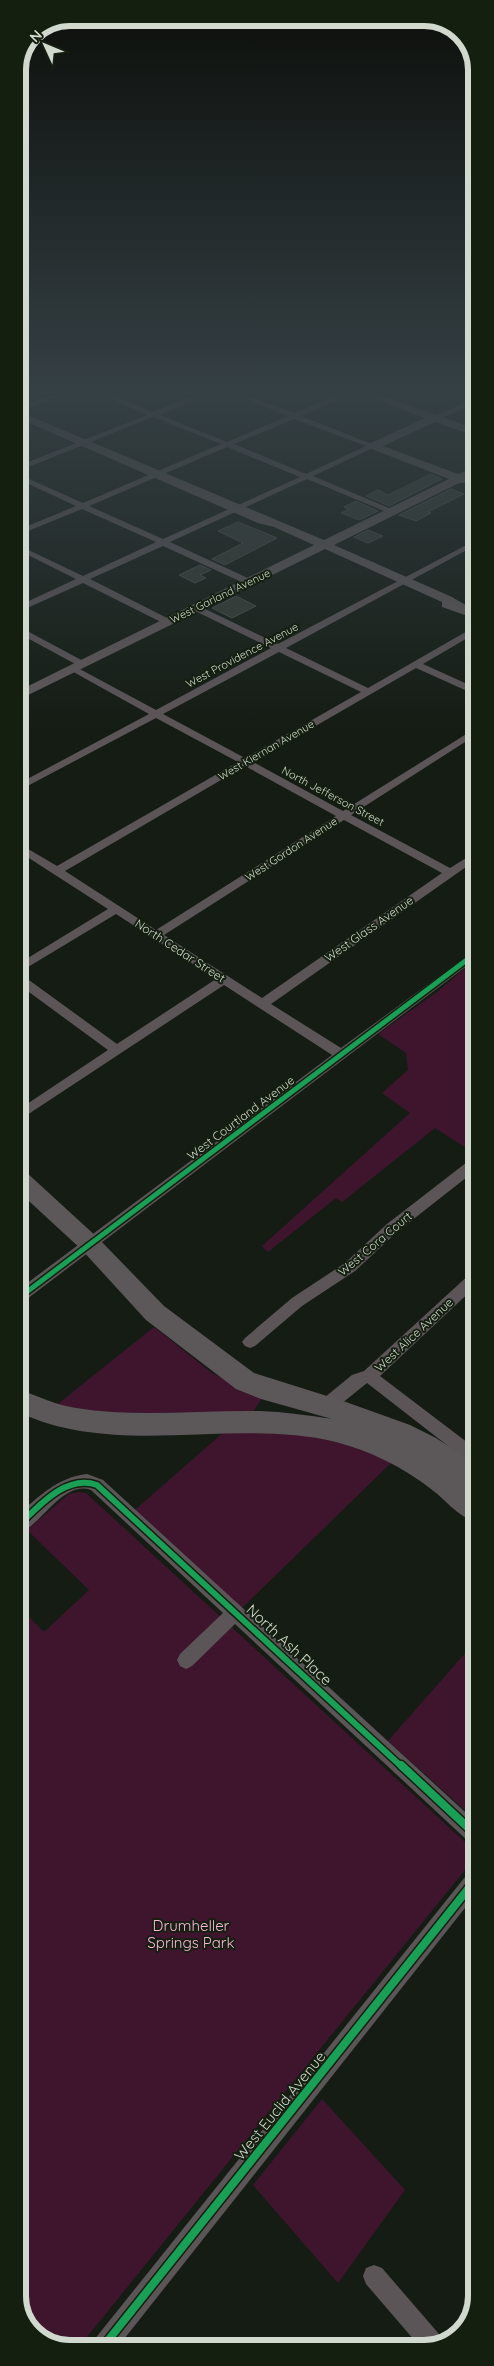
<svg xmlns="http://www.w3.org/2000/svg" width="494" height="2366" viewBox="0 0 494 2366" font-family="Quicksand,sans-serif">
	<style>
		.green { fill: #3f152e }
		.building { fill: #353b34; stroke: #494f48 }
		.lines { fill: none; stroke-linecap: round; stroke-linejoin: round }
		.street { fill: #5c5558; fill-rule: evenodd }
		.secondary { fill: #5f585a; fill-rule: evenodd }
		.primary { fill: #5c5758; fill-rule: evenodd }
		.cycleway-far2-casing { stroke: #141f10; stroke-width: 8 }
		.cycleway-far1-casing { stroke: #141f10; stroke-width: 9 }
		.cycleway-casing { stroke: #141f10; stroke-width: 11 }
		.cycleway-far2 { stroke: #1a9f57; stroke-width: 5 }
		.cycleway-far1 { stroke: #1a9f57; stroke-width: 6 }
		.cycleway { stroke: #1a9f57; stroke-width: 8 }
		.labels { text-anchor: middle; stroke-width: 4; stroke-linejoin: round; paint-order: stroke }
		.far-street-label { font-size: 11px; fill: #d1d8ce; stroke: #141f10 }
		.street-label { font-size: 12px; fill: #d1d8ce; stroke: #141f10 }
		.near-street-label { font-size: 15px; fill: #d1d8ce; stroke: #141f10 }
		.near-park-label { font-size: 15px; fill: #feb8dc; stroke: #141f10 }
		.rim { fill: none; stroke: #d1d8ce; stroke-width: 6 }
	</style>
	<rect width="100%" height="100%" fill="#151c14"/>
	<!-- green -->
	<g class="green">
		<polygon points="476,959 476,1154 435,1128 342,1202 336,1198 268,1252 262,1246 410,1113 382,1093 408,1070 406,1053 378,1034 437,992"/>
		<polygon points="154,1327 212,1373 262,1398 251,1415 132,1418 54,1407"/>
		<polygon points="226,1430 287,1431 346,1444 392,1462 242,1608 135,1510"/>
		<polygon points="79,1492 86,1493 466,1843 472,1858 469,1865 78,2348 64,2348 33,2333 18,2303 18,1606 44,1632 89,1590 27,1530 69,1494"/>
		<polygon points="476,1641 476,1820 388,1741"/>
		<polygon points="322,2099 405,2190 338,2283 253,2185"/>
	</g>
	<!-- building -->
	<g class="building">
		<polygon points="431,474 442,479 389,506 366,496 378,490 388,495"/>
		<polygon points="451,489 464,494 428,512 431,513 416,521 399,515"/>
		<polygon points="356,501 378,511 359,520 341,513 349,509 344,507"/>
		<polygon points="238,522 277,538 225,565 212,559 243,543 218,531"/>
		<polygon points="368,530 383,536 368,543 354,537"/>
		<polygon points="200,565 211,570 200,575 206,578 195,583 179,575"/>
		<polygon points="236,596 256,606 232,618 212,608"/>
	</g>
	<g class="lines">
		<!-- street -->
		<g class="street">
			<polygon points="51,395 62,395 18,412 18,408"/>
			<path d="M101,395H112L153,412L195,395H206L160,415L227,442L288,416L235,395H246L294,413L338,395H348L301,416L377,446L313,476L396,511L389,513L307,479L170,542L252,580V584H246L163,546L90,579L171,620V624H165L83,583L18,612V606L76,579L18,550V545L83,576L156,542L82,509L18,535V530L76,506L18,479V474L83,503L221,444L153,417L18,471V466L147,415ZM294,419L366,446L306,474L234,444ZM227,447L300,477L163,539L89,506Z"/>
			<polygon points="476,397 476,402 438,420 431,418"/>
			<path d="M476,540V545L286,648L368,688L476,626V633L423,664L476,688V695L416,668L253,762L343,811L476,728V735L351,815L450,868L476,852V860L271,1004L341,1048L476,949V959L23,1302L18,1304V1290L332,1055L224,985L18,1121V1110L108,1050L18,984V974L22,975L117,1044L216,979L116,914L18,973V964L108,909L18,851V843L57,866L238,762L156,718L18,791V784L149,714L68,669L76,667L156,710L271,648L193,610V606H199L278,644ZM279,652L361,692L245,758L163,714ZM245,766L336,816L156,930L65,871ZM344,820L442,873L262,998L164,935Z"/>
			<polygon points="18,626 85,662 87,664 79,666 18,633"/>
			<polygon points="476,1158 476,1170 397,1232 355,1271 302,1306 255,1346 250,1348 245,1346 242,1342 245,1338 292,1298 345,1263 387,1224 471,1159"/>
			<polygon points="476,1271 476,1286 380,1376 476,1449 476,1465 470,1463 367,1383 331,1412 325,1414 319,1412 317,1407 319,1402 352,1375 364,1371 471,1273"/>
			<path d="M87,1474L103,1480L476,1822V1844L469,1842L235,1624L192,1666L186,1669L180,1666L177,1660L180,1654L223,1613L91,1490C63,1480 41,1526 18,1534V1515C38,1497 58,1477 87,1474Z"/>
			<polygon points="476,1869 476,1894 117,2348 90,2348 94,2340 469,1872"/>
			<polygon points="374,2265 382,2268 445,2341 431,2348 421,2348 366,2284 363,2276 366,2268"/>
		</g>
		<!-- secondary -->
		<polygon class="secondary" points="365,395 380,395 476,429 476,436 435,422 383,446 458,474 476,467 476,474 468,478 471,481 469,483 459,483 334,545 452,597 476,611 476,619 442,607 442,602 325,549 18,700 18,691 314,545 274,527 258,523 18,418 18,411 324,540 449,479 369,448 369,444 425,418"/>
		<!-- primary -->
		<path class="primary" d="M18,1170L26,1172L98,1238L164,1306L254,1373L346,1402L410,1425L436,1438L476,1464V1491L470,1489L476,1494V1522C458,1517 446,1500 431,1489C403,1467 370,1451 336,1442C232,1417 118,1459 18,1412V1389C38,1396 55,1405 76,1408C137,1418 198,1410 260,1411C284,1412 308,1415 332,1419L261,1399L236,1389L146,1320L82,1250L18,1191Z"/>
		<defs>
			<polyline id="cycleway-far2" points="24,1294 476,953"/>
			<g id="cycleway-far1">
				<polyline points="18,1298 25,1292"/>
				<path d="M18,1526C39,1506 66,1474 97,1485L402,1767"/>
			</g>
			<g id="cycleway">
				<polyline points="401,1765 476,1835"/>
				<polyline points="102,2348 476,1879"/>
			</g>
		</defs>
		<!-- cycleway-far2 casing -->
		<use href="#cycleway-far2" class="cycleway-far2-casing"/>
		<!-- cycleway-far1 casing -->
		<use href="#cycleway-far1" class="cycleway-far1-casing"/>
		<!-- cycleway casing -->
		<use href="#cycleway" class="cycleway-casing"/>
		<!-- cycleway-far2 -->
		<use href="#cycleway-far2" class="cycleway-far2"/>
		<!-- cycleway-far1 -->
		<use href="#cycleway-far1" class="cycleway-far1"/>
		<!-- cycleway -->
		<use href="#cycleway" class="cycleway"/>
	</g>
	<!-- sky -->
	<linearGradient id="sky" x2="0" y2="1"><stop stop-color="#0c0f0b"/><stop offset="0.54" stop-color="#354045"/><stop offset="1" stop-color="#354045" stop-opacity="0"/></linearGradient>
	<rect width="494" height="726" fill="url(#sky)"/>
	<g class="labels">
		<!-- far-street labels -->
		<g class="far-street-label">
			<text transform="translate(220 596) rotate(-26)" y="4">West Garland Avenue</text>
			<text transform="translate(242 655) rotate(-28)" y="4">West Providence Avenue</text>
			<text transform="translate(266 750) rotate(-30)" y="4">West Kiernan Avenue</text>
			<text transform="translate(333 796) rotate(28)" y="4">North Jefferson Street</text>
			<text transform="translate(291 849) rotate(-33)" y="4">West Gordon Avenue</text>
		</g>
		<!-- street labels -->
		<g class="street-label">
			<text transform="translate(369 929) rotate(-35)" y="4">West Glass Avenue</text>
			<text transform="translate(180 951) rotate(33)" y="4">North Cedar Street</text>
			<text transform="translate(241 1118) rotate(-37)" y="4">West Courtland Avenue</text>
			<text transform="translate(375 1244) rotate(-40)" y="4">West Cora Court</text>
			<text transform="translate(414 1335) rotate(-43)" y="4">West Alice Avenue</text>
		</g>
		<!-- near-street labels -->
		<g class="near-street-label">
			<text transform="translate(289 1645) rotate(43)" y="5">North Ash Place</text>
			<text transform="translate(280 2106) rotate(-51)" y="5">West Euclid Avenue</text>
		</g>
		<!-- near-park labels -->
		<g class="near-park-label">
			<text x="191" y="1931">Drumheller<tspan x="191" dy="17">Springs Park</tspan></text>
		</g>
	</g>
	<!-- crop -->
	<path d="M0 0H494V2366H0ZM70 26H424A44 44 0 0 1 468 70V2296A44 44 0 0 1 424 2340H70A44 44 0 0 1 26 2296V70A44 44 0 0 1 70 26Z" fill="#141f10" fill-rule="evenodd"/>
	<path class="rim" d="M70 26H424A44 44 0 0 1 468 70V2296A44 44 0 0 1 424 2340H70A44 44 0 0 1 26 2296V70A44 44 0 0 1 70 26Z"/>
	<!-- north arrow -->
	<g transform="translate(45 45) rotate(314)" stroke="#141f10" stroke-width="4" paint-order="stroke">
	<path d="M0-4L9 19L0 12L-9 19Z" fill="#d1d8ce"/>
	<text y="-8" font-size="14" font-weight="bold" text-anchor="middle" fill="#d1d8ce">N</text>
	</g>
</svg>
